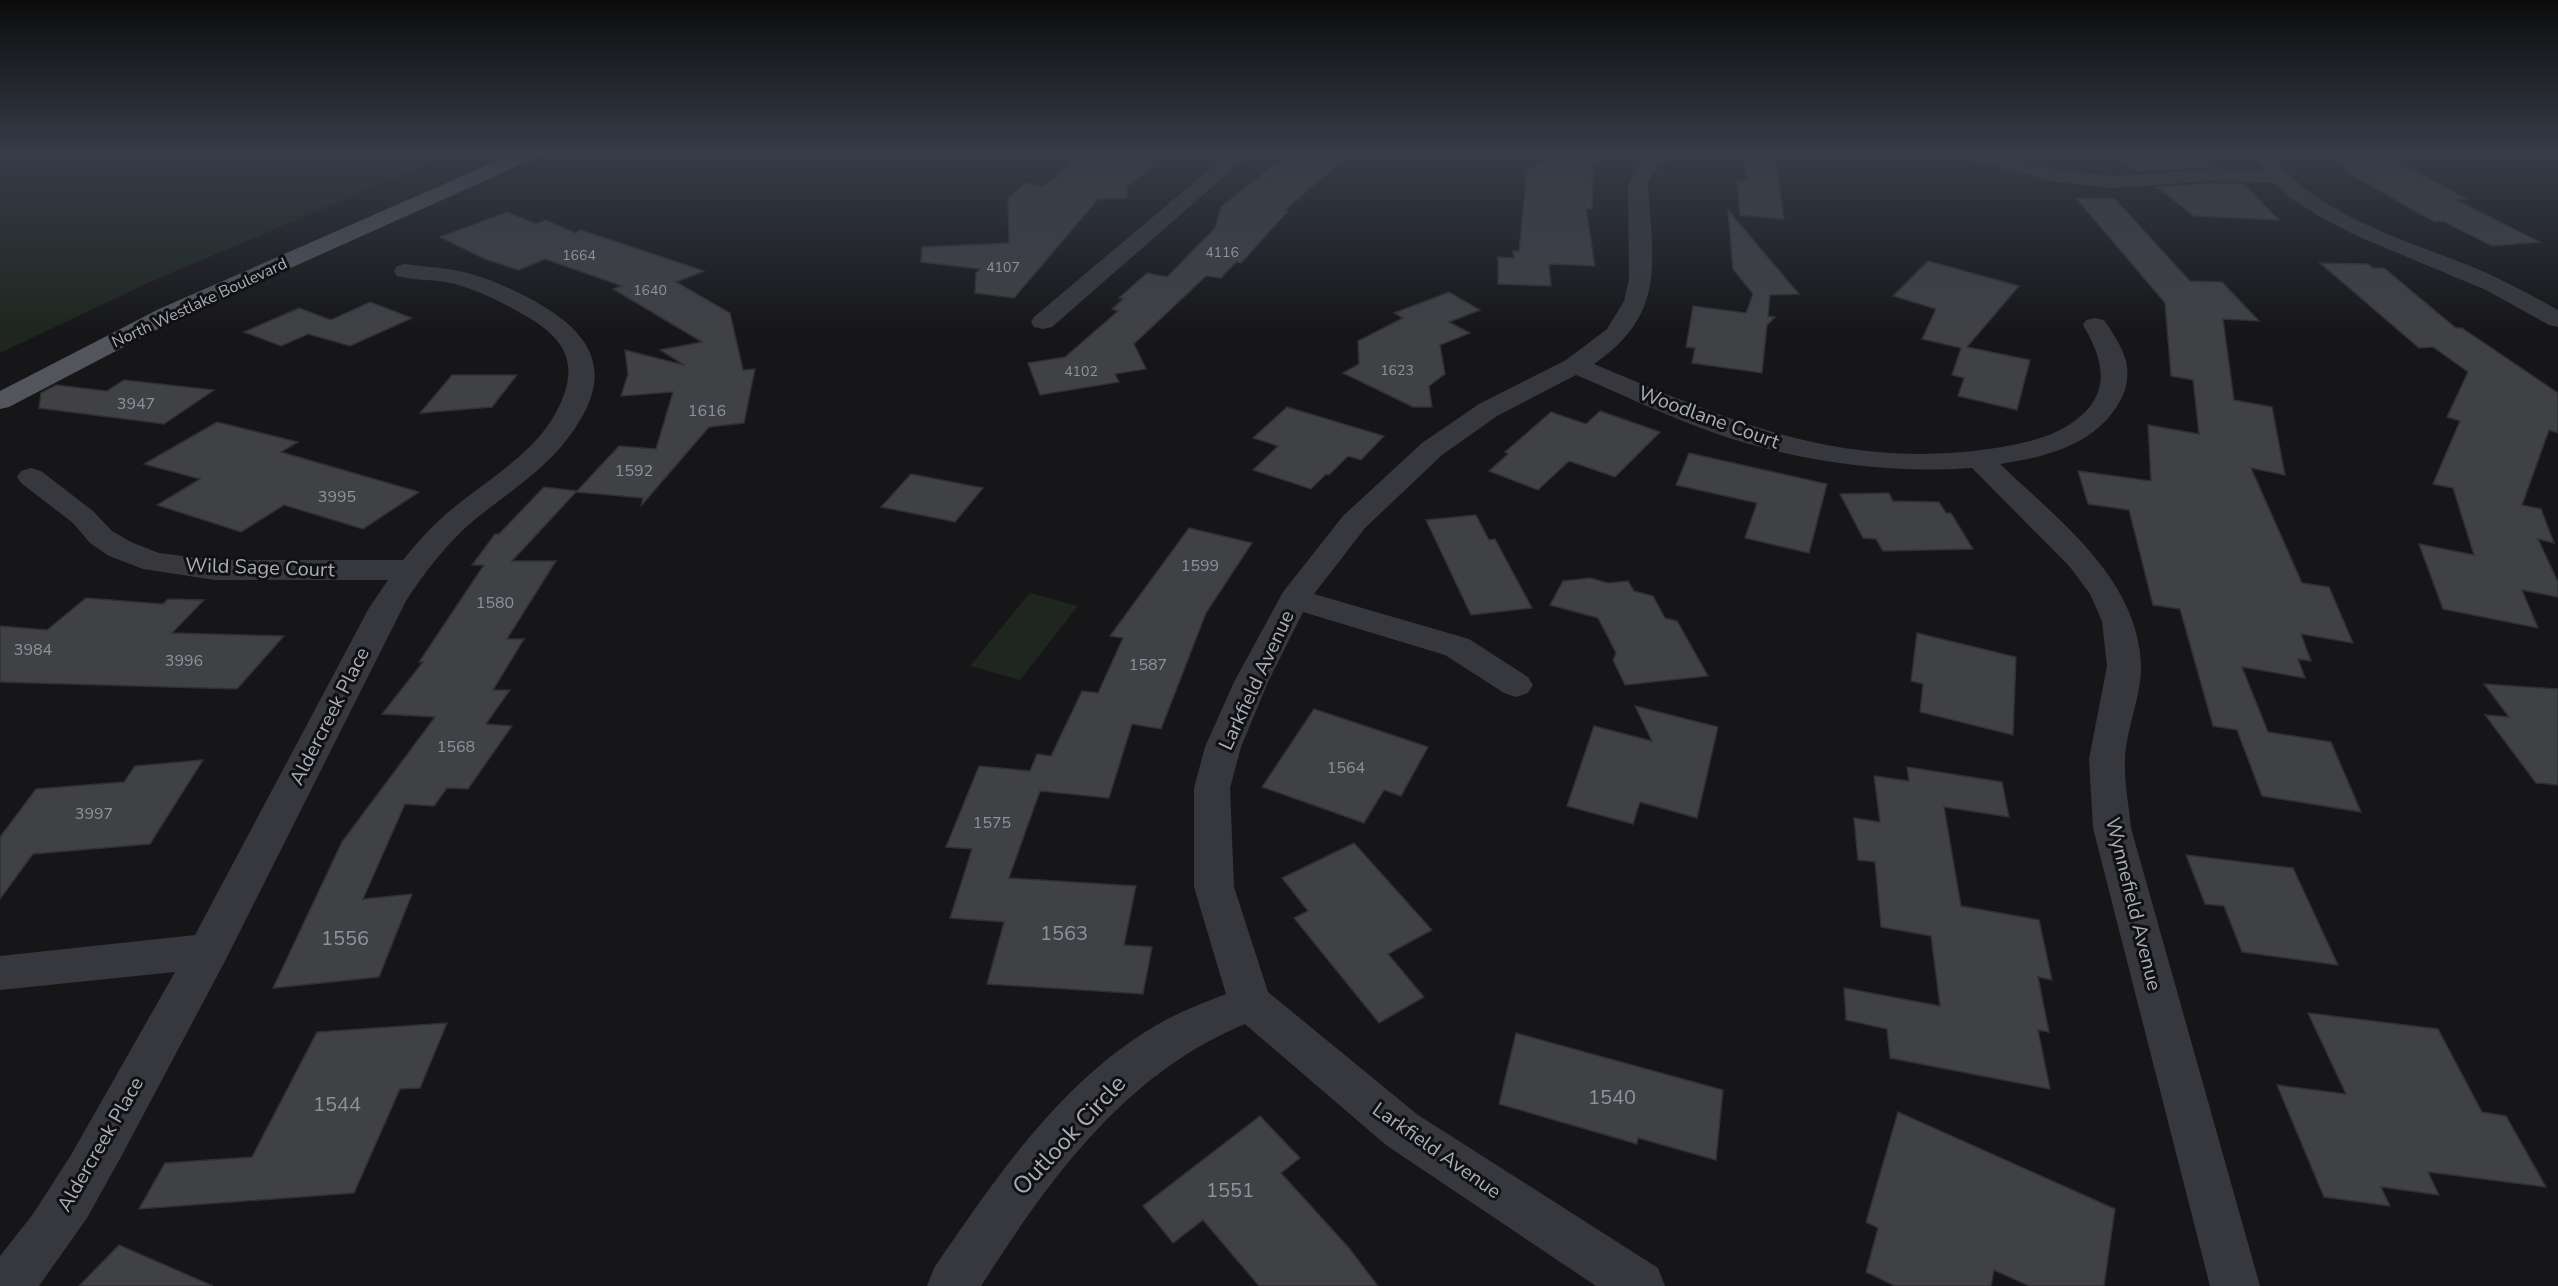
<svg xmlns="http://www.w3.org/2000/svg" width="2558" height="1286" viewBox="0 0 2558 1286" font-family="'Nunito Sans',sans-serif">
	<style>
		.green { fill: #1e261f }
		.building { fill: #404145; stroke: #303034; stroke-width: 1.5 }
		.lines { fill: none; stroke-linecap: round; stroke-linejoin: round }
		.minor { fill: #37383d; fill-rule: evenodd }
		.major { fill: #53555c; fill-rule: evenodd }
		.labels { text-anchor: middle; stroke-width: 6; stroke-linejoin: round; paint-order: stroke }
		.far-number-label { font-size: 14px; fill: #8e929b }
		.far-street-label { font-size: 16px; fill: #a8adb8; stroke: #111113 }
		.number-label { font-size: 16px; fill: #8e929b }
		.street-label { font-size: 20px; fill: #a8adb8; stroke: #111113 }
		.near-number-label { font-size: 20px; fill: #8e929b }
		.near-street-label { font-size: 24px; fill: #a8adb8; stroke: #111113 }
	</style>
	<rect width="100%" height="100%" fill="#161618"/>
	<!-- green -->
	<g class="green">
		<polygon points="0,152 456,152 150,282 0,353"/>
		<polygon points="1030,593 1078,606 1020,680 970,666"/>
	</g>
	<!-- building -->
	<g class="building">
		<polygon points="1088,152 1150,152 1139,160 1157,163 1126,187 1128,198 1098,199 1014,298 975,293 976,273 980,269 921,262 922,247 1009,243 1008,198 1025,183 1043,186"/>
		<polygon points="1290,152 1352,152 1284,211 1288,211 1241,263 1236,262 1221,278 1206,276 1134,344 1146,369 1115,374 1119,382 1040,395 1028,363 1065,357 1118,311 1112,309 1123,299 1119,298 1147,273 1167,277 1215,228 1221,207"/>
		<polygon points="1556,152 1606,152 1591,164 1593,164 1592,209 1586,209 1595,266 1549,264 1551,286 1498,284 1498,257 1514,258 1513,251 1519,251 1527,172"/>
		<polygon points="2112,152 2189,152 2215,167 2138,172"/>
		<polygon points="1741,154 1775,156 1784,219 1740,215 1737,180 1748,181"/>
		<polygon points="2390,158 2467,199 2456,200 2540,242 2492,246 2443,221 2435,222 2346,172 2353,172 2335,162"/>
		<polygon points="2213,183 2244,184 2279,220 2194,216 2157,187"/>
		<polygon points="2076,198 2115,199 2190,281 2222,282 2259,321 2223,319 2234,400 2272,407 2285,475 2251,468 2302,583 2329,587 2353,643 2301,634 2311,661 2298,659 2305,678 2242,667 2268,732 2331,742 2361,812 2262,796 2237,730 2213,726 2180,609 2153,605 2129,510 2088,504 2078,471 2151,481 2148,425 2199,434 2193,380 2171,376 2165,303"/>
		<polygon points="1728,210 1799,294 1770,295 1768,316 1775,317 1767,325 1762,373 1692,363 1695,348 1686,347 1693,306 1746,313 1753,294 1733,269"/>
		<polygon points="507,212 536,224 546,220 575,233 581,230 704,271 676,282 730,313 743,370 755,369 744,423 709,427 641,506 643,498 576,492 512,561 556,561 507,639 524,639 493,690 510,690 486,724 512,726 468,789 447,788 434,806 405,804 363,899 412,894 379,977 273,988 342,842 435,717 382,714 423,662 419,662 484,565 472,565 495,534 499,534 544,487 577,491 619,446 656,449 673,392 621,396 628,374 625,350 684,365 660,350 702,342 613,289 622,286 545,259 519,270 485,259 440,237"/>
		<polygon points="1928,261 2019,286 1967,347 2030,360 2017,410 1958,396 1964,378 1952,375 1961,348 1922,339 1936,309 1893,296"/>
		<polygon points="2320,263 2368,264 2373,268 2384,268 2456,328 2462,328 2558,393 2558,433 2549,430 2522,505 2541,509 2554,543 2538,539 2558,582 2558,597 2522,590 2538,628 2443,609 2419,544 2474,555 2453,488 2433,484 2460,421 2447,417 2468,372 2433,347 2419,348"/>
		<polygon points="1449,292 1480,310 1449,322 1470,333 1440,345 1445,374 1429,386 1432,407 1413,407 1343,373 1359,364 1358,341 1403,318 1394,313"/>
		<polygon points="370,302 412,318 350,346 308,334 281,346 244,332 299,308 331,320"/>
		<polygon points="452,375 517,375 492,407 420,413"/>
		<polygon points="124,380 214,390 164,424 39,408 41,393 56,385 107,391"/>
		<polygon points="1287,407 1384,436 1361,460 1348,456 1329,475 1326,474 1311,489 1253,470 1278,446 1253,438"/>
		<polygon points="1600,411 1660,432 1615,477 1569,461 1538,490 1489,471 1508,454 1505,452 1551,412 1586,424"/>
		<polygon points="217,422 298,442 281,452 419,492 363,529 284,505 241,532 157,505 200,479 144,464"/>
		<polygon points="1689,453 1827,484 1809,553 1745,538 1757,503 1676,485"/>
		<polygon points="911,474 983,488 955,522 881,507"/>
		<polygon points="1889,493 1893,501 1939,502 1946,513 1951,513 1973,549 1883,551 1876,539 1863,538 1840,494"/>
		<polygon points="1476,515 1489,540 1495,539 1532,608 1471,615 1426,520"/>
		<polygon points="1189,528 1252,543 1206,613 1161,729 1132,724 1109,798 1040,791 1009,878 1136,886 1124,945 1152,947 1143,994 987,984 1004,922 950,918 972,849 946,847 979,766 1030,771 1037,754 1051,756 1082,691 1098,693 1123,638 1110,636"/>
		<polygon points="1590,578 1608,583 1628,581 1634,591 1653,596 1665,618 1677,621 1708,676 1625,685 1613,660 1616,653 1598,618 1550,605 1563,581"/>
		<polygon points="86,598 163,604 168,599 204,600 172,633 284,636 237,689 0,682 0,626 47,630"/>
		<polygon points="1917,633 2016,657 2013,735 1920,712 1923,684 1911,681"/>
		<polygon points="2484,684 2558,689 2558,785 2536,783 2485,715 2509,717"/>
		<polygon points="1635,706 1718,727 1697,818 1640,802 1633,824 1567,806 1594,726 1652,741"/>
		<polygon points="1314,709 1428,747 1401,796 1384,790 1364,823 1262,787"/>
		<polygon points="203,760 150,844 33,854 0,899 0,837 36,789 124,782 135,766"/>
		<polygon points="1907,767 2002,782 2009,817 1944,807 1961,906 2039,920 2052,980 2038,977 2049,1032 2038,1030 2050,1089 1890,1058 1887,1029 1846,1020 1844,988 1940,1006 1931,936 1881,927 1875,862 1858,860 1854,818 1880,822 1874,776 1909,781"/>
		<polygon points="1354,843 1432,930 1388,954 1424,997 1379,1023 1294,918 1308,911 1282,878"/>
		<polygon points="2186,855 2293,868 2338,965 2242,952 2224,906 2205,904"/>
		<polygon points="2308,1013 2438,1029 2482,1112 2506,1116 2546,1187 2428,1172 2439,1195 2381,1187 2390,1206 2324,1197 2277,1085 2346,1094"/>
		<polygon points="447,1023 420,1088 400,1089 354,1193 139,1209 165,1163 252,1157 317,1032"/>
		<polygon points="1516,1033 1723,1090 1716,1160 1638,1138 1637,1144 1499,1104"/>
		<polygon points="1898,1112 2115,1209 2104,1286 2029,1286 1994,1270 1991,1286 1895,1286 1866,1272 1878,1228 1866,1222"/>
		<polygon points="1260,1116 1300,1158 1281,1173 1349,1248 1378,1286 1259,1286 1203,1220 1173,1243 1143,1206"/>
		<polygon points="119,1245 213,1286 79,1286"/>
	</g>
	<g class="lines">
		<!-- minor -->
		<g class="minor">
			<polygon points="1230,152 1252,152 1052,327 1043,329 1034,327 1031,322 1034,317"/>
			<path d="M1655,152H1677L1654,172L1648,183C1652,261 1668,313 1594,364C1728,420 1838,470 1989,449C2022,444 2056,438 2082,415C2112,388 2101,355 2083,325L2086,320L2095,318L2104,320C2112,332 2122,346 2126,361C2129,375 2127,389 2120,401C2096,445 2046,457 2000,464C2058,520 2137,577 2141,664C2142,695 2126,729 2125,759C2124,782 2129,806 2131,828L2260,1286H2210L2093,828L2089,759L2107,666L2102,621L2090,594L2070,567L1972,468C1886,474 1801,462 1720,435C1670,418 1624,395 1576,375L1497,416L1442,455L1365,528L1314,594L1469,639L1528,677L1533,685L1528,693L1516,697L1504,693L1445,655L1303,612L1268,682L1241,747L1230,788L1234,887L1268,992L1418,1115L1658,1268L1665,1286H1596L1386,1145L1245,1024C1124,1074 1049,1180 981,1286H927L934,1268C995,1179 1060,1082 1155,1026C1177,1013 1202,1003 1226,994L1194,887V788L1205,747L1234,682L1283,592L1343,516L1422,443L1479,404L1566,360L1607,329L1624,301L1629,279L1628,183L1638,165Z"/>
			<path d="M1952,152H1984L2056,170L2114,176L2213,169L2262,170L2250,152H2270C2313,215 2407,240 2475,268C2504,280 2531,295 2558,310V327L2549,325L2486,290L2357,236L2322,218L2292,199L2273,183L2213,181L2114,188L2056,182L1955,156Z"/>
			<path d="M405,264C423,267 441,267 459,271C483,276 505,286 527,297C602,336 617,380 560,448C533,479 497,500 466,527C443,549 423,574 406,601L224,963L122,1155L87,1218L39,1286H0V1256L33,1214L71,1155L175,972L0,990V956L195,935L369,608L388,580H215L143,569L109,556L90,543L73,523L21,483L17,477L21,471L31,468L41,471L93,511L112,531L131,542L159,553L215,560H403C416,544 430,528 446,514C490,476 549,448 566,388C576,353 554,332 526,316C504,303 480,291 455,284C436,279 416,281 397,276L394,271L397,266Z"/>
		</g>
		<!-- major -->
		<polygon class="major" points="517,152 543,152 540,156 177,319 9,407 0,409 0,391 159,309"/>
	</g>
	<!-- sky -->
	<linearGradient id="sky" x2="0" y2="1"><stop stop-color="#0c0c0d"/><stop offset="0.46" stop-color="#363c48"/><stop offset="1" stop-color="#363c48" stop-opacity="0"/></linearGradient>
	<rect width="2558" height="332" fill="url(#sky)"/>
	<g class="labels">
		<!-- far-number labels -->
		<g class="far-number-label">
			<text x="1222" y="257">4116</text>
			<text x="579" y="260">1664</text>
			<text x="1003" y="272">4107</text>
			<text x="650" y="295">1640</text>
			<text x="1397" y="375">1623</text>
			<text x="1081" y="376">4102</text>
		</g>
		<!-- far-street labels -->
		<g class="far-street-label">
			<text transform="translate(199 302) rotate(-25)" y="6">North Westlake Boulevard</text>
		</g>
		<!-- number labels -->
		<g class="number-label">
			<text x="136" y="409">3947</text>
			<text x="707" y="416">1616</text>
			<text x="634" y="476">1592</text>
			<text x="337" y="502">3995</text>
			<text x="1200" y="571">1599</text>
			<text x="495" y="608">1580</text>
			<text x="33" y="655">3984</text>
			<text x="184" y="666">3996</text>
			<text x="1148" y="670">1587</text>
			<text x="456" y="752">1568</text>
			<text x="1346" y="773">1564</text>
			<text x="94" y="819">3997</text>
			<text x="992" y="828">1575</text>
		</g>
		<!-- street labels -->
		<g class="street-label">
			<text transform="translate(1709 417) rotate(20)" y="7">Woodlane Court</text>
			<text transform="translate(260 567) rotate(2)" y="7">Wild Sage Court</text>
			<text transform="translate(1256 680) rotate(-65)" y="7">Larkfield Avenue</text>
			<text transform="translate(329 716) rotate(-63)" y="7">Aldercreek Place</text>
			<text transform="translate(2134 904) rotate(76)" y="7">Wynnefield Avenue</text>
			<text transform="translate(100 1144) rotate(-60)" y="7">Aldercreek Place</text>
			<text transform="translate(1437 1150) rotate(35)" y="7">Larkfield Avenue</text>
		</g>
		<!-- near-number labels -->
		<g class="near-number-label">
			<text x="1064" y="940">1563</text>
			<text x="345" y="945">1556</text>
			<text x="1612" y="1104">1540</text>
			<text x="337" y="1111">1544</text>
			<text x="1230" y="1197">1551</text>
		</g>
		<!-- near-street labels -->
		<g class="near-street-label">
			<text transform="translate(1069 1135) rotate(-47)" y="8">Outlook Circle</text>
		</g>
	</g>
</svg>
